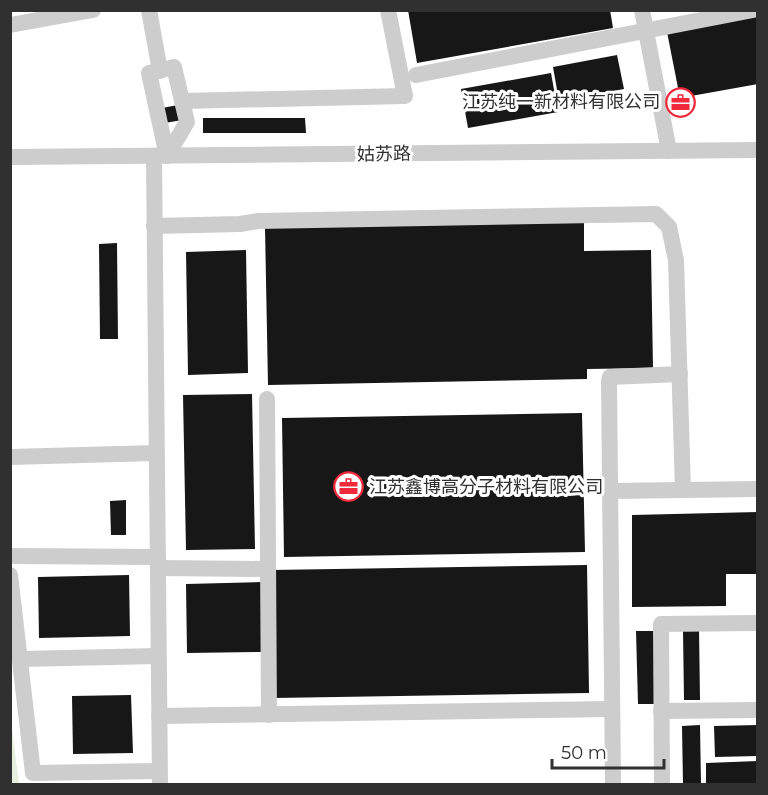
<svg xmlns="http://www.w3.org/2000/svg" width="768" height="795" viewBox="0 0 768 795" font-family="Montserrat,'Noto Sans SC',sans-serif">
	<style>
		.green { fill: #e6eedd }
		.building { fill: #171717 }
		.lines { fill: none; stroke-linecap: round; stroke-linejoin: round }
		.minor { stroke: #cdcdcd; stroke-width: 16 }
		.labels { text-anchor: middle; stroke-width: 6; stroke-linejoin: round; paint-order: stroke }
		.poi-label { font-size: 18px; fill: #303030; stroke: #fff; text-anchor: end }
		.street-label { font-size: 18px; fill: #303030; stroke: #fff }
	</style>
	<rect width="100%" height="100%" fill="#fff"/>
	<!-- green -->
	<polygon class="green" points="11,721 19,784 11,784"/>
	<!-- building -->
	<g class="building">
		<polygon points="408,10 610,10 613,28 417,63"/>
		<polygon points="758,15 758,84 680,98 667,32"/>
		<polygon points="617,55 624,89 559,101 553,67"/>
		<polygon points="551,73 558,112 468,128 461,89"/>
		<polygon points="178,105 182,120 165,123 162,108"/>
		<polygon points="203,118 305,118 306,133 203,133"/>
		<polygon points="584,222 584,251 651,250 653,368 587,369 587,379 268,385 265,228"/>
		<polygon points="117,243 118,339 100,339 99,244"/>
		<polygon points="246,250 248,373 188,375 186,252"/>
		<polygon points="252,394 255,549 186,550 183,395"/>
		<polygon points="582,413 585,552 284,557 282,418"/>
		<polygon points="126,500 126,535 111,535 110,501"/>
		<polygon points="758,512 758,574 726,574 726,606 632,607 632,515"/>
		<polygon points="587,565 589,693 273,698 271,570"/>
		<polygon points="129,575 130,636 39,638 38,577"/>
		<polygon points="261,582 262,652 187,653 186,584"/>
		<polygon points="699,629 700,700 684,700 683,630"/>
		<polygon points="636,631 655,631 656,704 638,704"/>
		<polygon points="131,695 133,753 73,754 72,696"/>
		<polygon points="700,725 701,784 683,784 682,726"/>
		<polygon points="758,725 758,756 715,757 714,726"/>
		<polygon points="758,761 758,784 706,784 706,763"/>
	</g>
	<g class="lines">
		<!-- minor -->
		<g class="minor">
			<polyline points="149,10 160,71"/>
			<polyline points="642,10 669,151"/>
			<polyline points="10,25 93,10"/>
			<polygon points="174,67 187,122 167,156 149,73"/>
			<polyline points="416,75 753,10"/>
			<polyline points="182,101 405,96 388,10"/>
			<polyline points="154,156 160,784"/>
			<polyline points="10,157 758,150"/>
			<polyline points="154,226 240,224 258,221 656,214 669,227 676,260 683,490"/>
			<polyline points="267,399 269,715"/>
			<polyline points="10,457 156,453"/>
			<polyline points="610,491 758,489"/>
			<polyline points="10,556 158,557"/>
			<polyline points="158,568 268,569"/>
			<polyline points="10,575 33,773 159,771"/>
			<polyline points="21,659 158,656"/>
			<polyline points="661,711 758,710"/>
			<polyline points="159,716 612,709"/>
			<polyline points="613,784 609,381 610,377 680,374"/>
			<polyline points="662,784 661,624 758,623"/>
		</g>
	</g>
	<!-- icons -->
	<defs>
		<symbol id="office-ring" viewBox="-11 -11 22 22"><circle r="9.5" fill="#fff" stroke="#f0293b" stroke-width="1.5"/><path d="M-6-3h4V-5.5h4V-3h4V5H-6ZM-1-4.5V-3h2v-1.5ZM-6 0V1H6V0Z" fill="#f0293b"/></symbol>
	</defs>
	<g fill-rule="evenodd">
		<use href="#office-ring" x="664" y="86" width="33" height="33"/>
		<use href="#office-ring" x="332" y="470" width="33" height="33"/>
	</g>
	<g class="labels">
		<!-- poi labels -->
		<g class="poi-label">
			<text x="660" y="108">江苏纯一新材料有限公司</text>
			<text x="369" y="493" text-anchor="start">江苏鑫博高分子材料有限公司</text>
		</g>
		<!-- street labels -->
		<g class="street-label">
			<text transform="translate(384 154) rotate(-1)" y="6">姑苏路</text>
		</g>
	</g>
	<!-- border -->
	<rect width="768" height="795" fill="none" stroke="#303030" stroke-width="24"/>
	<!-- scale -->
	<path d="M552 759v9h112v-9" fill="none" stroke="#303030" stroke-width="3"/>
	<text x="561" y="759" font-size="18" fill="#303030" stroke="#ffffff" stroke-width="4.5" paint-order="stroke">50 m</text>
</svg>
